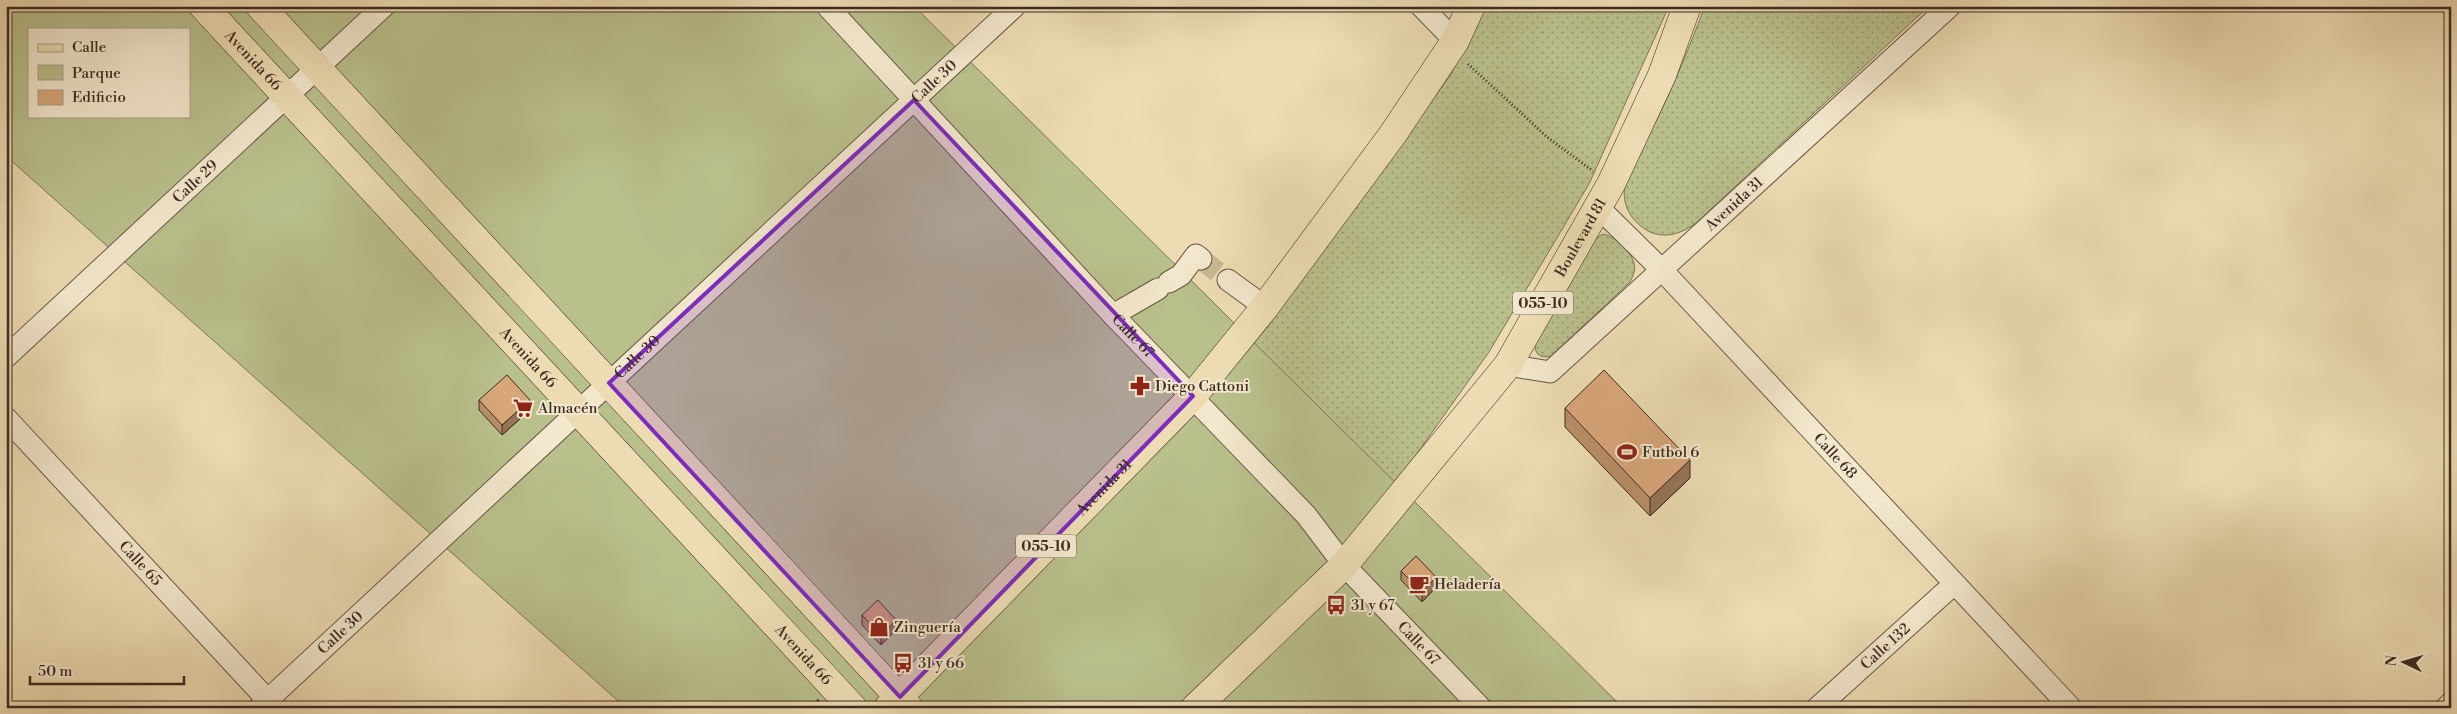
<svg xmlns="http://www.w3.org/2000/svg" width="2457" height="714" viewBox="0 0 2457 714" font-family="'Libre Bodoni',serif">
	<style>
		.grass { fill: url(#grass-dots); stroke: #7b7656 }
		.park { fill: #b9c08c; stroke: #7b7656; fill-rule: evenodd }
		.lines { fill: none; stroke-linecap: round; stroke-linejoin: round }
		.minor-tunnel { stroke: #cab996; stroke-width: 21; stroke-dasharray: 21 11; stroke-linecap: butt }
		.minor-casing { stroke: #695846; stroke-width: 23 }
		.major-casing { stroke: #3d2c21; stroke-width: 29 }
		.highway-casing { stroke: #3d2c21; stroke-width: 29 }
		.path { stroke: #3d2c21; stroke-width: 3; stroke-dasharray: 1 2.5; stroke-linecap: butt }
		.minor { stroke: #f3e8ce; stroke-width: 21 }
		.major { stroke: #eddcb3; stroke-width: 28 }
		.highway { stroke: #eddcb3; stroke-width: 28 }
		.wall { fill: #b98f69; stroke: #3d2c21 }
		.shaded-wall { fill: #967455; stroke: #3d2c21 }
		.building { fill: #d7a67a; stroke: #3d2c21 }
		.marked { fill: #7b2cbf; fill-opacity: 0.2; stroke: #7b2cbf; stroke-width: 4; stroke-linejoin: round }
		.labels { text-anchor: middle; stroke-width: 4; stroke-linejoin: round; paint-order: stroke }
		.shield { fill: #f3e8ce; stroke: #746455; stroke-width: 1 }
		.shield-label { font-size: 14px; font-weight: bold; fill: #3d2c21 }
		.street-label { font-size: 15px; fill: #3d2c21; stroke: #f3e8ce }
		.poi-label { font-size: 15px; fill: #3d2c21; stroke: #f3e8ce; text-anchor: start }
	</style>
	<defs>
		<pattern id="grass-dots" width="8" height="8" patternUnits="userSpaceOnUse" patternTransform="scale(1.25)"><rect width="8" height="8" fill="#b9c08c"/><path d="M2 2h.1M6 6h.1" fill="none" stroke="#989c72" stroke-width="1.8" stroke-linecap="round"/></pattern>
	</defs>
	<rect width="100%" height="100%" fill="#eddcb3"/>
	<filter id="stains"><feTurbulence type="fractalNoise" baseFrequency=".004" numOctaves="4"/><feColorMatrix values="0 0 0 0 .2 0 0 0 0 .09 0 0 0 0 .02 0 0 0 .5 -.17"/></filter>
	<radialGradient id="worn" r=".72"><stop offset=".6" stop-color="#630" stop-opacity="0"/><stop offset="1" stop-color="#630" stop-opacity=".3"/></radialGradient>
	<!-- grass -->
	<g class="grass">
		<polygon points="1484,6 1669,6 1589,184 1489,352 1411,462 1347,536 1217,392 1450,76"/>
		<path d="M1705,6H1929L1696,223C1683,233 1666,239 1650,232C1632,223 1621,205 1625,185C1628,170 1649,135 1657,119C1675,83 1690,45 1705,6Z"/>
		<path d="M1603,234C1615,236 1631,251 1634,263C1636,270 1633,276 1630,282L1551,356C1539,359 1534,353 1535,342L1595,239Z"/>
	</g>
	<!-- park -->
	<path class="park" d="M6,6H914L1623,708H626L6,156ZM29,29H189V116H29Z"/>
	<g class="lines">
		<!-- minor-tunnel -->
		<polyline class="minor-tunnel" points="1201,259 1228,280"/>
		<defs>
			<g id="minor">
				<path id="s1" d="M827,6L1113,315L1306,515L1344,565L1481,708"/>
				<polyline points="1421,6 1455,41"/>
				<path id="s2" d="M1598,207L1661,269L2071,708"/>
				<polyline points="1228,280 1265,307"/>
				<polyline points="1169,282 1181,275 1196,255 1201,259"/>
				<polyline points="1113,315 1158,289"/>
				<path id="s3" d="M6,357L384,6"/>
				<path id="s4" d="M1508,365L1550,372L1950,6"/>
				<path id="s5" d="M6,418L275,708"/>
				<path id="s6" d="M259,708L1015,6"/>
				<path id="s7" d="M1817,708L1954,584"/>
				<polyline points="2446,708 2451,703"/>
			</g>
			<g id="major">
				<path id="s8" d="M203,6L853,708"/>
				<polyline points="260,6 909,708"/>
			</g>
			<g id="highway">
				<path id="s9" d="M888,708L1193,396L1265,307L1393,134L1455,41L1471,6"/>
				<path id="s10" d="M1195,708L1344,565L1508,365L1611,184L1662,75L1687,6"/>
			</g>
		</defs>
		<!-- minor casing -->
		<use href="#minor" class="minor-casing"/>
		<!-- major casing -->
		<use href="#major" class="major-casing"/>
		<!-- highway casing -->
		<use href="#highway" class="highway-casing"/>
		<!-- path -->
		<polyline class="path" points="1468,64 1547,137 1593,171"/>
		<!-- minor -->
		<use href="#minor" class="minor"/>
		<!-- major -->
		<use href="#major" class="major"/>
		<!-- highway -->
		<use href="#highway" class="highway"/>
	</g>
	<!-- wall -->
	<g class="wall">
		<polygon points="479,400 530,410 502,435 479,410"/>
		<polygon points="1565,408 1690,478 1650,516 1565,427"/>
		<polygon points="1401,571 1436,587 1422,602 1401,580"/>
		<polygon points="862,615 896,630 881,645 862,625"/>
	</g>
	<!-- shaded-wall -->
	<g class="shaded-wall">
		<polygon points="530,400 530,410 502,435 502,425"/>
		<polygon points="1690,460 1690,478 1650,516 1650,498"/>
		<polygon points="1436,577 1436,587 1422,602 1422,592"/>
		<polygon points="896,620 896,630 881,645 881,635"/>
	</g>
	<!-- building -->
	<g class="building">
		<polygon points="1604,370 1690,460 1650,498 1565,408"/>
		<polygon points="507,375 530,400 502,425 479,400"/>
		<polygon points="1416,556 1436,577 1422,592 1401,571"/>
		<polygon points="878,600 896,620 881,635 862,615"/>
		<polygon points="818,699 819,708 809,708"/>
	</g>
	<!-- marked area -->
	<path class="marked" d="M914,100L1193,396L900,697L609,383Z"/>
	<!-- icons -->
	<defs>
		<symbol id="pharmacy-bare" viewBox="-9 -9 18 18"><path d="M-2-6h4v4h4v4h-4v4h-4v-4h-4v-4h4Z" fill="#8f2418" stroke="#f3e8ce" stroke-width="2.5" paint-order="stroke"/></symbol>
		<symbol id="supermarket-bare" viewBox="-9 -9 18 18"><path d="M-6-5.5h2.5l.6 2H6L4.5 2H-2.5L-4.4-4H-6ZM-1.5 3.2a1.3 1.3 0 1 0 .1 0ZM3 3.2a1.3 1.3 0 1 0 .1 0Z" fill="#8f2418" stroke="#f3e8ce" stroke-width="2.5" paint-order="stroke"/></symbol>
		<symbol id="stadium-bare" viewBox="-9 -9 18 18"><path d="M0-5a6.5 5 0 1 0 0 10a6.5 5 0 1 0 0-10ZM-3.5-1.8h7v3.6h-7Z" fill="#8f2418" stroke="#f3e8ce" stroke-width="2.5" paint-order="stroke"/></symbol>
		<symbol id="cafe-bare" viewBox="-9 -9 18 18"><path d="M-5.5-4.5H6V0H3Q3 3.5 0 3.5H-2.5Q-5.5 3.5-5.5 0ZM3-3.2v2h1.7v-2ZM-6 4.5H4V6H-6Z" fill="#8f2418" stroke="#f3e8ce" stroke-width="2.5" paint-order="stroke"/></symbol>
		<symbol id="bus-bare" viewBox="-9 -9 18 18"><path d="M-5-6H5V4H4V6H2V4H-2V6H-4V4H-5ZM-3.5-4V0h7V-4ZM-3.5 1.2v1.5H-2V1.2ZM2 1.2v1.5H3.5V1.2Z" fill="#8f2418" stroke="#f3e8ce" stroke-width="2.5" paint-order="stroke"/></symbol>
		<symbol id="shop-bare" viewBox="-9 -9 18 18"><path d="M-5-2.5h2.3a2.7 3.5 0 0 1 5.4 0H5L5.5 6h-11ZM-1.5-2.5h3a1.5 2.3 0 0 0-3 0Z" fill="#8f2418" stroke="#f3e8ce" stroke-width="2.5" paint-order="stroke"/></symbol>
	</defs>
	<g fill-rule="evenodd">
		<use href="#pharmacy-bare" x="1126" y="372" width="28" height="28"/>
		<use href="#supermarket-bare" x="509" y="394" width="28" height="28"/>
		<use href="#stadium-bare" x="1613" y="438" width="28" height="28"/>
		<use href="#cafe-bare" x="1405" y="570" width="28" height="28"/>
		<use href="#bus-bare" x="1322" y="591" width="28" height="28"/>
		<use href="#shop-bare" x="865" y="613" width="28" height="28"/>
		<use href="#bus-bare" x="889" y="649" width="28" height="28"/>
	</g>
	<g class="labels">
		<!-- shield labels -->
		<g class="shield">
			<rect x="1513" y="291.5" width="60" height="23" rx="4"/>
			<rect x="1016" y="534.5" width="60" height="23" rx="4"/>
		</g>
		<g class="shield-label">
			<text x="1543" y="308">055-10</text>
			<text x="1046" y="551">055-10</text>
		</g>
		<!-- street labels -->
		<g class="street-label">
			<text dy="5" stroke="none"><textPath href="#s8" startOffset="74">Avenida 66</textPath></text>
			<text dy="5" stroke="none"><textPath href="#s6" startOffset="921">Calle 30</textPath></text>
			<text dy="5" stroke="none"><textPath href="#s3" startOffset="258">Calle 29</textPath></text>
			<text dy="5" stroke="none"><textPath href="#s4" startOffset="292">Avenida 31</textPath></text>
			<text dy="5" stroke="none"><textPath href="#s10" startOffset="612">Boulevard 81</textPath></text>
			<text dy="5" stroke="none"><textPath href="#s1" startOffset="450">Calle 67</textPath></text>
			<text dy="5" stroke="none"><textPath href="#s8" startOffset="479">Avenida 66</textPath></text>
			<text dy="5" stroke="none"><textPath href="#s6" startOffset="516">Calle 30</textPath></text>
			<text dy="5" stroke="none"><textPath href="#s2" startOffset="344">Calle 68</textPath></text>
			<text dy="5" stroke="none"><textPath href="#s9" startOffset="309">Avenida 31</textPath></text>
			<text dy="5" stroke="none"><textPath href="#s5" startOffset="198">Calle 65</textPath></text>
			<text dy="5" stroke="none"><textPath href="#s6" startOffset="111">Calle 30</textPath></text>
			<text dy="5" stroke="none"><textPath href="#s1" startOffset="870">Calle 67</textPath></text>
			<text dy="5" stroke="none"><textPath href="#s7" startOffset="92">Calle 132</textPath></text>
			<text dy="5" stroke="none"><textPath href="#s8" startOffset="884">Avenida 66</textPath></text>
		</g>
		<!-- poi labels -->
		<g class="poi-label">
			<text x="1155" y="391">Diego Cattoni</text>
			<text x="538" y="413">Almacén</text>
			<text x="1642" y="457">Futbol 6</text>
			<text x="1434" y="589">Heladería</text>
			<text x="1351" y="610">31 y 67</text>
			<text x="894" y="632">Zinguería</text>
			<text x="918" y="668">31 y 66</text>
		</g>
	</g>
	<!-- margin -->
	<rect width="2457" height="714" fill="none" stroke="#eddcb3" stroke-width="25"/>
	<rect x="8" y="8" width="2442" height="699" fill="none" stroke="#3d2c21" stroke-width="2.5"/>
	<rect x="12" y="12" width="2432" height="689" fill="none" stroke="#3d2c21"/>
	<!-- legend -->
	<rect x="28" y="28" width="162" height="90" fill="#f3e8ce" stroke="#aa9d89"/>
	<rect x="38" y="44" width="25" height="8" fill="#eddcb3" stroke="#aa9d89"/>
	<text x="72" y="52" font-size="15" fill="#3d2c21">Calle</text>
	<rect x="38" y="65" width="25" height="15" fill="#b9c08c" stroke="#aa9d89"/>
	<text x="72" y="78" font-size="15" fill="#3d2c21">Parque</text>
	<rect x="38" y="90" width="25" height="15" fill="#d7a67a" stroke="#aa9d89"/>
	<text x="72" y="102" font-size="15" fill="#3d2c21">Edificio</text>
	<!-- north arrow -->
	<g transform="translate(2404 662) rotate(275)" stroke="#f3e8ce" stroke-width="4" paint-order="stroke">
	<path d="M0-4L9 19L0 12L-9 19Z" fill="#3d2c21"/>
	<text y="-8" font-size="14" font-weight="bold" text-anchor="middle" fill="#3d2c21">N</text>
	</g>
	<!-- scale -->
	<path d="M30 676v8h154v-8" fill="none" stroke="#3d2c21" stroke-width="2.5"/>
	<text x="38" y="676" font-size="15" fill="#3d2c21" stroke="#f3e8ce" stroke-width="4" paint-order="stroke">50 m</text>
	<rect width="100%" height="100%" filter="url(#stains)"/>
	<rect width="100%" height="100%" fill="url(#worn)"/>
</svg>
